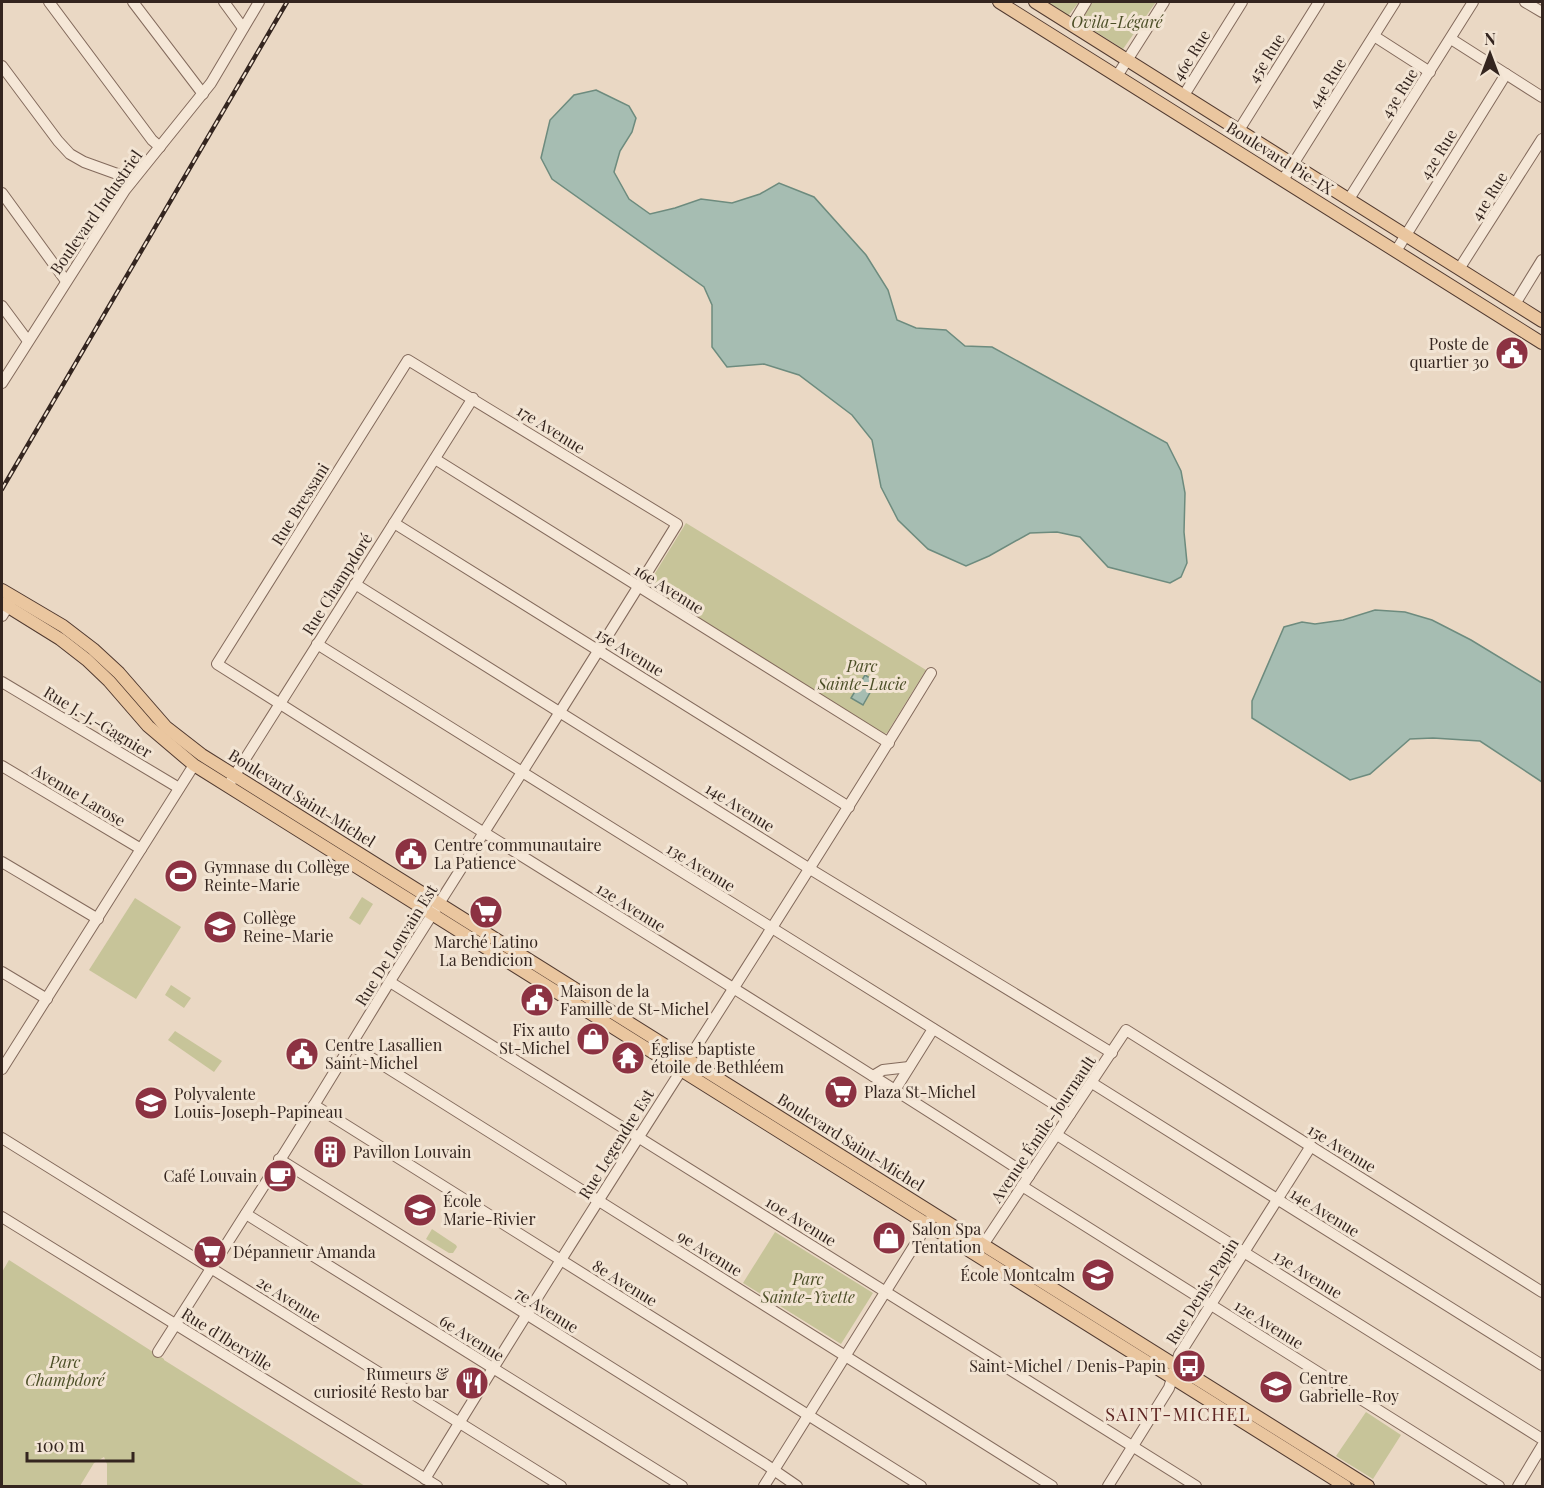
<svg xmlns="http://www.w3.org/2000/svg" width="1544" height="1488" viewBox="0 0 1544 1488" font-family="'Playfair Display',serif">
	<style>
		.green { fill: #c7c499 }
		.water { fill: #a6bdb2; stroke: #6d8b7e; stroke-width: 1.5 }
		.lines { fill: none; stroke-linecap: round; stroke-linejoin: round }
		.minor-casing { stroke: #836a5c; stroke-width: 12 }
		.major-casing { stroke: #513a30; stroke-width: 14 }
		.minor { stroke: #f5e7d7; stroke-width: 10 }
		.major { stroke: #eac69f; stroke-width: 12 }
		.rail-casing { stroke: #34251f; stroke-width: 4.5 }
		.rail { stroke: #f2e4d3; stroke-width: 2; stroke-dasharray: 7; stroke-linecap: butt }
		.labels { text-anchor: middle; stroke-width: 6; stroke-linejoin: round; paint-order: stroke }
		.park-label { font-size: 16px; font-style: italic; fill: #4c4f27; stroke: #f2e4d3 }
		.street-label { font-size: 16px; fill: #34251f; stroke: #f2e4d3 }
		.poi-label { font-size: 16px; fill: #34251f; stroke: #f2e4d3; text-anchor: start }
		.neighbourhood-label { font-size: 18px; letter-spacing: 1.5px; fill: #5d2422; stroke: #f2e4d3 }
	</style>
	<rect width="100%" height="100%" fill="#ead8c4"/>
	<!-- green -->
	<g class="green">
		<polygon points="1045,2 1079,2 1068,16"/>
		<polygon points="1093,2 1156,2 1123,49 1082,23 1081,20"/>
		<polygon points="686,523 926,670 887,733 882,735 650,588 649,583"/>
		<polygon points="362,897 373,904 360,925 349,918"/>
		<polygon points="135,898 181,927 136,999 89,970"/>
		<polygon points="171,985 191,998 184,1008 165,995"/>
		<polygon points="175,1031 222,1061 214,1072 168,1040"/>
		<polygon points="432,1229 456,1245 457,1247 453,1253 449,1253 426,1239"/>
		<polygon points="775,1232 873,1293 841,1344 743,1283"/>
		<polygon points="9,1260 164,1359 164,1360 365,1486 107,1486 107,1464 104,1457 94,1463 80,1486 2,1486 2,1272"/>
		<polygon points="1366,1412 1401,1435 1373,1479 1336,1456"/>
	</g>
	<!-- water -->
	<g class="water">
		<polygon points="596,90 629,106 636,118 632,132 620,151 614,172 629,199 650,214 675,208 701,199 732,203 760,194 779,183 814,197 866,255 888,290 897,320 916,328 946,330 965,346 992,347 1167,443 1181,471 1185,493 1184,532 1187,563 1181,577 1170,583 1108,567 1080,537 1057,532 1030,533 989,556 966,566 928,549 898,520 881,487 872,440 852,415 799,375 764,364 727,367 712,347 712,305 704,287 552,179 541,158 550,120 574,95"/>
		<polygon points="1375,610 1405,612 1432,620 1471,640 1542,683 1542,782 1480,741 1433,738 1410,739 1370,774 1350,780 1252,718 1252,701 1284,627 1302,622 1315,624 1343,620"/>
		<polygon points="865,675 876,682 863,705 851,698"/>
	</g>
	<g class="lines">
		<defs>
			<g id="minor">
				<polyline points="49,2 152,140 160,147"/>
				<polyline points="133,2 203,94"/>
				<polyline points="224,2 243,28"/>
				<polyline points="1525,2 1542,12"/>
				<polyline points="1072,25 1086,2"/>
				<polyline points="1374,36 1430,72"/>
				<polyline points="1451,39 1542,97"/>
				<polyline points="2,66 58,141 70,154 84,162 120,175 131,182"/>
				<polyline points="1117,76 1164,2"/>
				<polyline points="1184,95 1242,2"/>
				<polyline points="1239,130 1319,2"/>
				<polyline points="1283,180 1395,2"/>
				<polyline points="2,193 66,281"/>
				<polyline points="1349,199 1473,2"/>
				<polyline points="1396,251 1506,74"/>
				<polyline points="1459,269 1542,139"/>
				<polyline points="1515,304 1542,260"/>
				<polyline points="2,306 28,341"/>
				<polyline points="2,383 125,190 211,83 259,2"/>
				<polyline points="435,459 889,743"/>
				<polyline points="394,523 849,807"/>
				<polyline points="355,584 810,869 1112,1053"/>
				<polyline points="2,616 12,600"/>
				<polyline points="317,644 1070,1114"/>
				<polyline points="2,682 179,788"/>
				<polyline points="2,766 141,849"/>
				<polyline points="228,786 473,398"/>
				<polyline points="2,862 98,919"/>
				<polyline points="2,972 47,999"/>
				<polyline points="390,982 1196,1486"/>
				<polyline points="351,1045 1052,1486"/>
				<polyline points="2,1069 194,765"/>
				<polyline points="873,1076 883,1070 909,1067"/>
				<polyline points="1092,1083 1542,1365"/>
				<polyline points="895,1090 933,1029"/>
				<polyline points="314,1105 921,1486"/>
				<polyline points="1057,1135 1542,1439"/>
				<polyline points="2,1138 561,1486"/>
				<polyline points="279,1159 765,1464 797,1486"/>
				<polyline points="1022,1186 1499,1486"/>
				<polyline points="246,1214 682,1486"/>
				<polyline points="2,1217 437,1486"/>
				<polyline points="983,1245 1126,1030 1542,1292"/>
				<path d="M158,1352C187,1306 216,1260 245,1215C295,1138 342,1059 390,981C486,829 583,677 677,524L408,360L217,664L478,829L485,833C666,946 849,1059 1029,1176"/>
				<path d="M425,1479C589,1208 766,944 931,673"/>
				<polyline points="764,1486 934,1214"/>
				<polyline points="1108,1486 1169,1388 1179,1355 1311,1146"/>
				<polyline points="1518,1486 1542,1446"/>
			</g>
			<g id="major">
				<polyline points="999,2 1542,343"/>
				<polyline points="1035,2 1542,321"/>
				<polyline points="2,590 63,626 93,649 119,673 166,727 202,755 1368,1486"/>
				<polyline points="2,603 60,639 87,660 109,681 148,726 194,765 1345,1486"/>
			</g>
		</defs>
		<!-- minor casing -->
		<use href="#minor" class="minor-casing"/>
		<!-- major casing -->
		<use href="#major" class="major-casing"/>
		<!-- minor -->
		<use href="#minor" class="minor"/>
		<!-- major -->
		<use href="#major" class="major"/>
		<defs>
			<polyline id="rail" points="2,489 287,2"/>
		</defs>
		<!-- rail casing -->
		<use href="#rail" class="rail-casing"/>
		<!-- rail -->
		<use href="#rail" class="rail"/>
	</g>
	<!-- icons -->
	<defs>
		<symbol id="civic-disc" viewBox="-11 -11 22 22"><circle r="9.5" fill="#8c3242" stroke="#f2e4d3"/><path d="M-.6-6.5H3V-4.5H.6V-3L4-1V1h2V6H-6V1h2V-1L-.6-3ZM-1.2 2.5V6h2.4V2.5Z" fill="#fff"/></symbol>
		<symbol id="stadium-disc" viewBox="-11 -11 22 22"><circle r="9.5" fill="#8c3242" stroke="#f2e4d3"/><path d="M0-5a6.5 5 0 1 0 0 10a6.5 5 0 1 0 0-10ZM-3.5-1.8h7v3.6h-7Z" fill="#fff"/></symbol>
		<symbol id="supermarket-disc" viewBox="-11 -11 22 22"><circle r="9.5" fill="#8c3242" stroke="#f2e4d3"/><path d="M-6-5.5h2.5l.6 2H6L4.5 2H-2.5L-4.4-4H-6ZM-1.5 3.2a1.3 1.3 0 1 0 .1 0ZM3 3.2a1.3 1.3 0 1 0 .1 0Z" fill="#fff"/></symbol>
		<symbol id="school-disc" viewBox="-11 -11 22 22"><circle r="9.5" fill="#8c3242" stroke="#f2e4d3"/><path d="M0-5L7-2L0 1L-7-2ZM-4 1L0 2.5L4 1V4Q0 6-4 4Z" fill="#fff"/></symbol>
		<symbol id="shop-disc" viewBox="-11 -11 22 22"><circle r="9.5" fill="#8c3242" stroke="#f2e4d3"/><path d="M-5-2.5h2.3a2.7 3.5 0 0 1 5.4 0H5L5.5 6h-11ZM-1.5-2.5h3a1.5 2.3 0 0 0-3 0Z" fill="#fff"/></symbol>
		<symbol id="temple-disc" viewBox="-11 -11 22 22"><circle r="9.5" fill="#8c3242" stroke="#f2e4d3"/><path d="M0-6L5-2H3V0L6.5 2.5H4V6H1.5V3h-3V6H-4V2.5H-6.5L-3 0V-2H-5Z" fill="#fff"/></symbol>
		<symbol id="building-disc" viewBox="-11 -11 22 22"><circle r="9.5" fill="#8c3242" stroke="#f2e4d3"/><path d="M-4-6H4V6H1V3H-1V6H-4ZM-2.5-4.3h1.7v1.8h-1.7ZM.8-4.3h1.7v1.8H.8ZM-2.5-1h1.7V.8h-1.7ZM.8-1h1.7V.8H.8Z" fill="#fff"/></symbol>
		<symbol id="cafe-disc" viewBox="-11 -11 22 22"><circle r="9.5" fill="#8c3242" stroke="#f2e4d3"/><path d="M-5.5-4.5H6V0H3Q3 3.5 0 3.5H-2.5Q-5.5 3.5-5.5 0ZM3-3.2v2h1.7v-2ZM-6 4.5H4V6H-6Z" fill="#fff"/></symbol>
		<symbol id="bus-disc" viewBox="-11 -11 22 22"><circle r="9.5" fill="#8c3242" stroke="#f2e4d3"/><path d="M-5-6H5V4H4V6H2V4H-2V6H-4V4H-5ZM-3.5-4V0h7V-4ZM-3.5 1.2v1.5H-2V1.2ZM2 1.2v1.5H3.5V1.2Z" fill="#fff"/></symbol>
		<symbol id="restaurant-disc" viewBox="-11 -11 22 22"><circle r="9.5" fill="#8c3242" stroke="#f2e4d3"/><path d="M-5-6h1v4h1v-4h1v4h1v-4h1v5L-1.5 .5V6h-2V.5L-5-1ZM5-6V6H3V1.5H1.5Q1.5-4 5-6Z" fill="#fff"/></symbol>
	</defs>
	<g fill-rule="evenodd">
		<use href="#civic-disc" x="1493" y="334" width="38" height="38"/>
		<use href="#civic-disc" x="392" y="835" width="38" height="38"/>
		<use href="#stadium-disc" x="162" y="857" width="38" height="38"/>
		<use href="#supermarket-disc" x="467" y="893" width="38" height="38"/>
		<use href="#school-disc" x="201" y="908" width="38" height="38"/>
		<use href="#civic-disc" x="518" y="981" width="38" height="38"/>
		<use href="#shop-disc" x="574" y="1020" width="38" height="38"/>
		<use href="#civic-disc" x="283" y="1035" width="38" height="38"/>
		<use href="#temple-disc" x="609" y="1039" width="38" height="38"/>
		<use href="#supermarket-disc" x="822" y="1073" width="38" height="38"/>
		<use href="#school-disc" x="132" y="1084" width="38" height="38"/>
		<use href="#building-disc" x="311" y="1133" width="38" height="38"/>
		<use href="#cafe-disc" x="261" y="1157" width="38" height="38"/>
		<use href="#school-disc" x="401" y="1191" width="38" height="38"/>
		<use href="#shop-disc" x="870" y="1219" width="38" height="38"/>
		<use href="#supermarket-disc" x="191" y="1233" width="38" height="38"/>
		<use href="#school-disc" x="1079" y="1256" width="38" height="38"/>
		<use href="#bus-disc" x="1170" y="1347" width="38" height="38"/>
		<use href="#restaurant-disc" x="453" y="1364" width="38" height="38"/>
		<use href="#school-disc" x="1257" y="1368" width="38" height="38"/>
	</g>
	<g class="labels">
		<!-- park labels -->
		<g class="park-label">
			<text x="1117" y="28">Ovila-Légaré</text>
			<text x="862" y="672">Parc<tspan x="862" dy="18">Sainte-Lucie</tspan></text>
			<text x="808" y="1285">Parc<tspan x="808" dy="18">Sainte-Yvette</tspan></text>
			<text x="65" y="1368">Parc<tspan x="65" dy="18">Champdoré</tspan></text>
		</g>
		<!-- street labels -->
		<g class="street-label">
			<text transform="translate(1191 55) rotate(-58)" y="6">46e Rue</text>
			<text transform="translate(1266 58) rotate(-58)" y="6">45e Rue</text>
			<text transform="translate(1327 83) rotate(-58)" y="6">44e Rue</text>
			<text transform="translate(1399 93) rotate(-58)" y="6">43e Rue</text>
			<text transform="translate(1438 154) rotate(-58)" y="6">42e Rue</text>
			<text transform="translate(1280 158) rotate(32)" y="6">Boulevard Pie-IX</text>
			<text transform="translate(1489 196) rotate(-58)" y="6">41e Rue</text>
			<text transform="translate(96 212) rotate(-55)" y="6">Boulevard Industriel</text>
			<text transform="translate(551 429) rotate(32)" y="6">17e Avenue</text>
			<text transform="translate(300 504) rotate(-58)" y="6">Rue Bressani</text>
			<text transform="translate(337 584) rotate(-58)" y="6">Rue Champdoré</text>
			<text transform="translate(669 589) rotate(32)" y="6">16e Avenue</text>
			<text transform="translate(630 652) rotate(32)" y="6">15e Avenue</text>
			<text transform="translate(98 722) rotate(31)" y="6">Rue J.-J.-Gagnier</text>
			<text transform="translate(79 795) rotate(31)" y="6">Avenue Larose</text>
			<text transform="translate(302 798) rotate(32)" y="6">Boulevard Saint-Michel</text>
			<text transform="translate(740 807) rotate(32)" y="6">14e Avenue</text>
			<text transform="translate(701 867) rotate(32)" y="6">13e Avenue</text>
			<text transform="translate(631 907) rotate(32)" y="6">12e Avenue</text>
			<text transform="translate(396 945) rotate(-58)" y="6">Rue De Louvain Est</text>
			<text transform="translate(1043 1129) rotate(-56)" y="6">Avenue Émile-Journault</text>
			<text transform="translate(851 1142) rotate(32)" y="6">Boulevard Saint-Michel</text>
			<text transform="translate(616 1144) rotate(-58)" y="6">Rue Legendre Est</text>
			<text transform="translate(1342 1148) rotate(32)" y="6">15e Avenue</text>
			<text transform="translate(1325 1212) rotate(32)" y="6">14e Avenue</text>
			<text transform="translate(801 1221) rotate(32)" y="6">10e Avenue</text>
			<text transform="translate(710 1253) rotate(32)" y="6">9e Avenue</text>
			<text transform="translate(1308 1274) rotate(32)" y="6">13e Avenue</text>
			<text transform="translate(625 1283) rotate(32)" y="6">8e Avenue</text>
			<text transform="translate(1202 1291) rotate(-58)" y="6">Rue Denis-Papin</text>
			<text transform="translate(289 1299) rotate(32)" y="6">2e Avenue</text>
			<text transform="translate(547 1310) rotate(32)" y="6">7e Avenue</text>
			<text transform="translate(1269 1324) rotate(32)" y="6">12e Avenue</text>
			<text transform="translate(472 1338) rotate(32)" y="6">6e Avenue</text>
			<text transform="translate(227 1339) rotate(32)" y="6">Rue d'Iberville</text>
		</g>
		<!-- poi labels -->
		<g class="poi-label">
			<text x="1489" y="350" text-anchor="end">Poste de<tspan x="1489" dy="18">quartier 30</tspan></text>
			<text x="434" y="851">Centre communautaire<tspan x="434" dy="18">La Patience</tspan></text>
			<text x="204" y="873">Gymnase du Collège<tspan x="204" dy="18">Reinte-Marie</tspan></text>
			<text x="243" y="924">Collège<tspan x="243" dy="18">Reine-Marie</tspan></text>
			<text x="486" y="948" text-anchor="middle">Marché Latino<tspan x="486" dy="18">La Bendicion</tspan></text>
			<text x="560" y="997">Maison de la<tspan x="560" dy="18">Famille de St-Michel</tspan></text>
			<text x="570" y="1036" text-anchor="end">Fix auto<tspan x="570" dy="18">St-Michel</tspan></text>
			<text x="325" y="1051">Centre Lasallien<tspan x="325" dy="18">Saint-Michel</tspan></text>
			<text x="651" y="1055">Église baptiste<tspan x="651" dy="18">étoile de Bethléem</tspan></text>
			<text x="864" y="1098">Plaza St-Michel</text>
			<text x="174" y="1100">Polyvalente<tspan x="174" dy="18">Louis-Joseph-Papineau</tspan></text>
			<text x="353" y="1158">Pavillon Louvain</text>
			<text x="257" y="1182" text-anchor="end">Café Louvain</text>
			<text x="443" y="1207">École<tspan x="443" dy="18">Marie-Rivier</tspan></text>
			<text x="912" y="1235">Salon Spa<tspan x="912" dy="18">Tentation</tspan></text>
			<text x="233" y="1258">Dépanneur Amanda</text>
			<text x="1075" y="1281" text-anchor="end">École Montcalm</text>
			<text x="1166" y="1372" text-anchor="end">Saint-Michel / Denis-Papin</text>
			<text x="449" y="1380" text-anchor="end">Rumeurs &amp;<tspan x="449" dy="18">curiosité Resto bar</tspan></text>
			<text x="1299" y="1384">Centre<tspan x="1299" dy="18">Gabrielle-Roy</tspan></text>
		</g>
		<!-- neighbourhood labels -->
		<g class="neighbourhood-label">
			<text x="1178" y="1421">SAINT-MICHEL</text>
		</g>
	</g>
	<!-- border -->
	<rect width="1544" height="1488" fill="none" stroke="#34251f" stroke-width="6"/>
	<!-- north arrow -->
	<g transform="translate(1490 54)" stroke="#f2e4d3" stroke-width="4.5" paint-order="stroke">
	<path d="M0-4.5L10 22L0 15L-10 22Z" fill="#34251f"/>
	<text y="-9" font-size="16" font-weight="bold" text-anchor="middle" fill="#34251f">N</text>
	</g>
	<!-- scale -->
	<path d="M27 1452v9h106v-9" fill="none" stroke="#34251f" stroke-width="3"/>
	<text x="36" y="1452" font-size="18" fill="#34251f" stroke="#f2e4d3" stroke-width="4.5" paint-order="stroke">100 m</text>
</svg>
